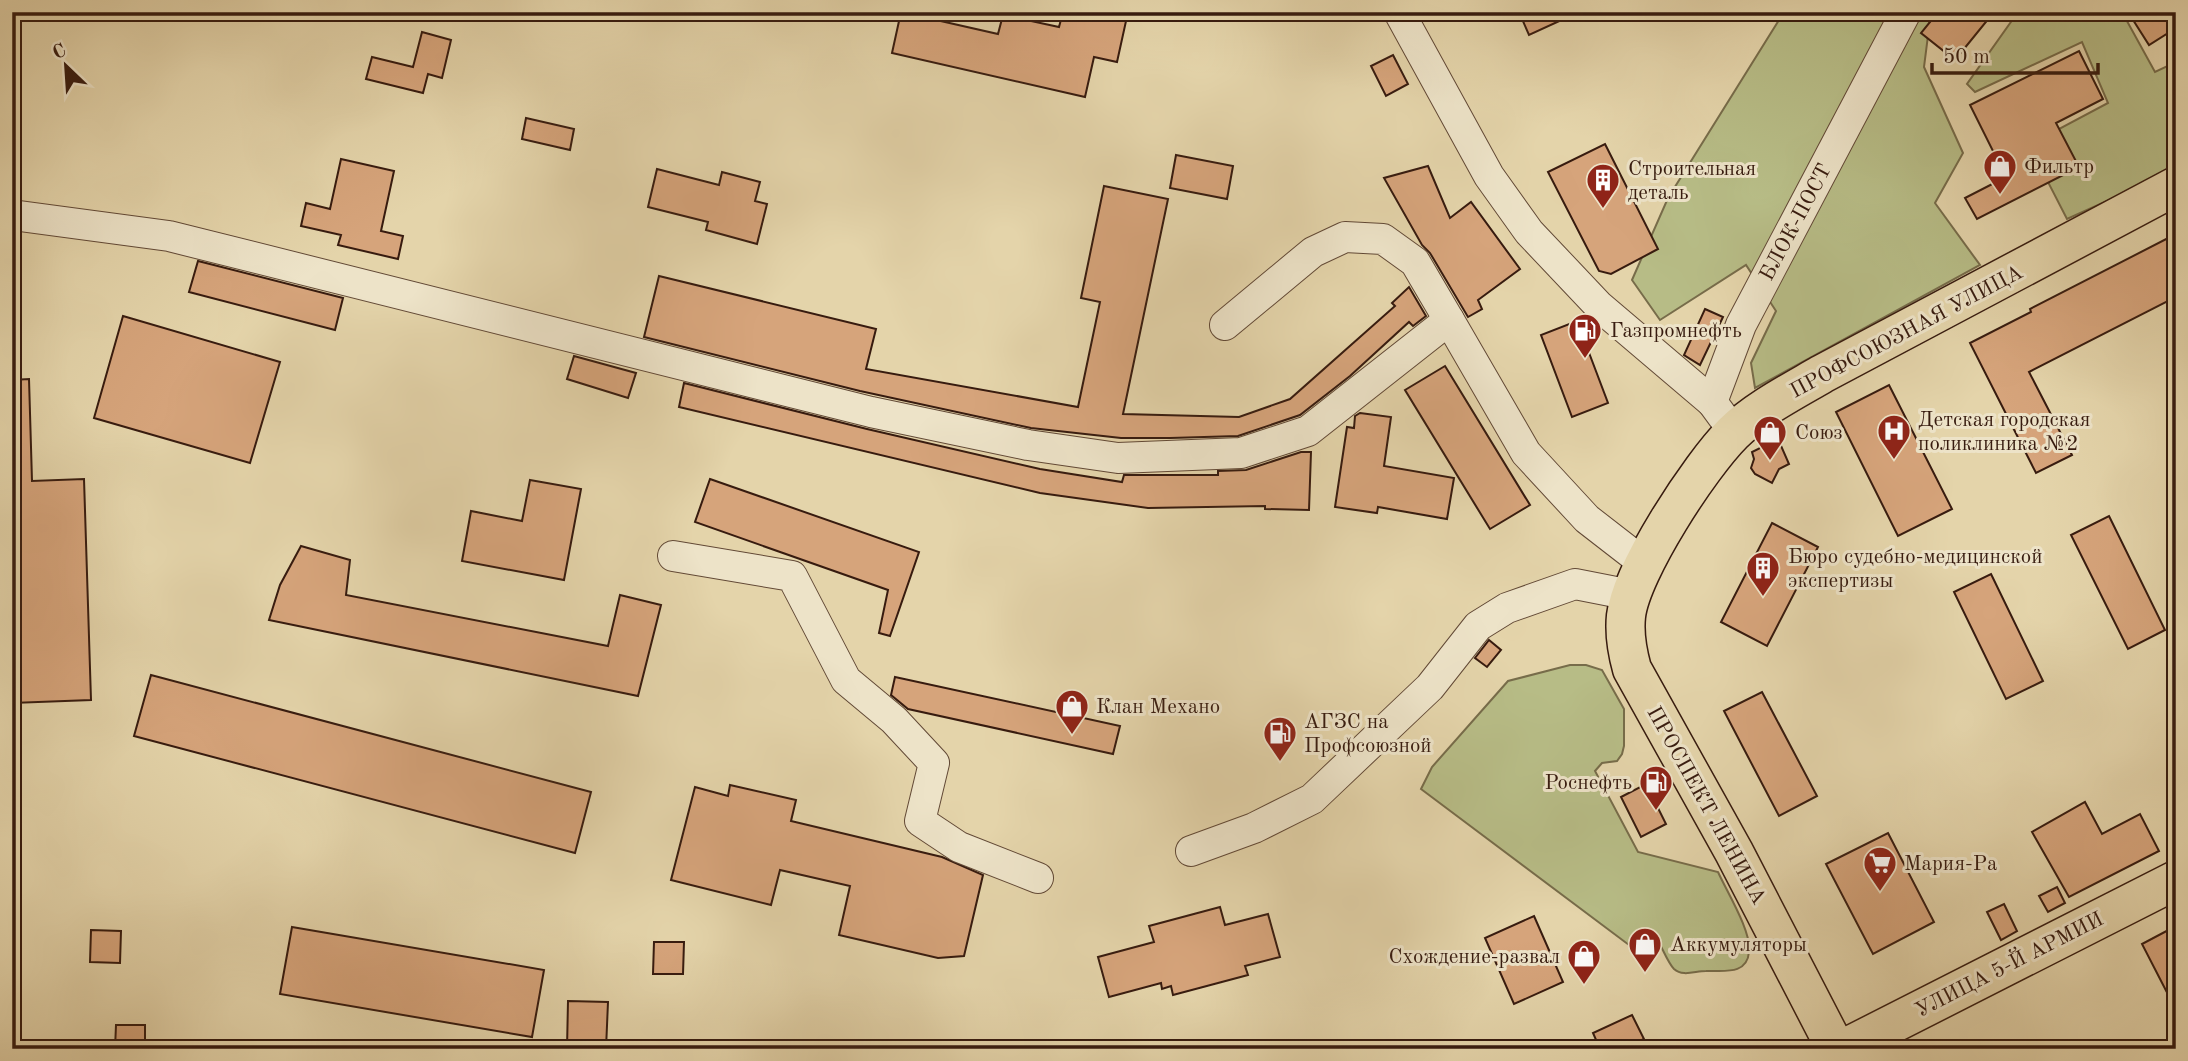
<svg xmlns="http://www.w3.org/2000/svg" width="2188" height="1061" viewBox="0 0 2188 1061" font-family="'Old Standard TT',serif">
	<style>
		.green { fill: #b7bc86; stroke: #776c4a; stroke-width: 2 }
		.building { fill: #d6a47b; stroke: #371b0f; stroke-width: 2 }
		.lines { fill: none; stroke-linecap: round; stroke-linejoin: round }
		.minor-casing { stroke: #624936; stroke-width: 32 }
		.major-casing { stroke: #371b0f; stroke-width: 41 }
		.minor { stroke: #ede3c8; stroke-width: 30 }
		.major { stroke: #e4d4aa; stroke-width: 38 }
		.labels { text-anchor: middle; stroke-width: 6; stroke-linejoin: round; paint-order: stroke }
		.poi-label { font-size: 21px; fill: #371b0f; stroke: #ede3c8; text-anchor: start }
		.street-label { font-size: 21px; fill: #371b0f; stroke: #ede3c8 }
	</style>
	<rect width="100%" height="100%" fill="#e4d4aa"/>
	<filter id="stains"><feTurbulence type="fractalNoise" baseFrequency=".00286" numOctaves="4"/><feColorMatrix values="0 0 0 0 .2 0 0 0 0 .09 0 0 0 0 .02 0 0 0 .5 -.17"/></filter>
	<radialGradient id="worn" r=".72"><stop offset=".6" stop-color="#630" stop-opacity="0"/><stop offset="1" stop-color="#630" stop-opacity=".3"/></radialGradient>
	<!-- green -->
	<g class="green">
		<polygon points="1784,12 1931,12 1924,67 1963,153 1935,203 1980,265 1755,388 1751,363 1776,311 1746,265 1660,320 1632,280 1668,198"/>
		<polygon points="2018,12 2122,12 2155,72 2176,62 2176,170 2067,219 2029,145 2108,103 2082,42 1975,92 1967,84"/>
		<path d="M1570,665H1586L1602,670L1624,709V746L1622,754L1617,761L1602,763L1595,771L1638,852L1718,872C1727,892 1752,932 1749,952C1747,976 1722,970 1706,971C1695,971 1683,977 1674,969C1668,963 1663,949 1658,941L1633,948L1421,789L1432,767L1508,681Z"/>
	</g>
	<!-- building -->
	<g class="building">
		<polygon points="901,12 998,34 1003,15 1059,27 1063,12 1128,12 1117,62 1094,57 1085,97 892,53"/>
		<polygon points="1519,12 1579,12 1529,35"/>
		<polygon points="1938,12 1994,12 1955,60 1921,33"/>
		<polygon points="2128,12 2176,12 2176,28 2149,45"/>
		<polygon points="422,32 451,40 442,78 428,74 423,93 366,79 372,57 413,67"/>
		<polygon points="2079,51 2103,99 2056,123 2079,167 1977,219 1965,198 2006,177 1970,105"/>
		<polygon points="1393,55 1408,84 1386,96 1371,66"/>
		<polygon points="526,118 574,129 570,150 522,139"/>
		<polygon points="1605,144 1658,249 1611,274 1599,271 1548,172"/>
		<polygon points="1176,155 1233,166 1227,199 1170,188"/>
		<polygon points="341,159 394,171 381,231 403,236 398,259 338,245 341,235 301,226 306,203 330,209"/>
		<polygon points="1428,166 1450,218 1471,202 1520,269 1478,300 1482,309 1468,317 1430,253 1422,245 1384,178"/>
		<polygon points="657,169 719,185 722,172 760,182 755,201 767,204 757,244 706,230 708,222 648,207"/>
		<polygon points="1104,186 1168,199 1123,414 1239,417 1290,399 1395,306 1392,303 1409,287 1426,316 1413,326 1409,322 1350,376 1300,415 1238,436 1170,438 1121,438 1031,428 860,391 644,337 659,276 876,329 866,369 1078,407 1100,302 1081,298"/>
		<polygon points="2176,234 2176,297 2029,372 2072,455 2036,473 1970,343 2031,312 2030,309"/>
		<polygon points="198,261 343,298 335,330 189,292"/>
		<polygon points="1705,309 1723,317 1700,365 1684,355"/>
		<polygon points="123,316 280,362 250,463 94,418"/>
		<polygon points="1577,321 1608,403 1572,417 1541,335"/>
		<polygon points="574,356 636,373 628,398 567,379"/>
		<polygon points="1445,366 1530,505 1490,529 1405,390"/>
		<polygon points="29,379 32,481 84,479 91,700 12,703 12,380"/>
		<polygon points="684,383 867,429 1040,469 1122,482 1124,475 1218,475 1218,471 1246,470 1301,452 1311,452 1309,510 1265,509 1265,506 1148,508 1040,493 679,407"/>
		<polygon points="1889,385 1952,509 1898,536 1836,412"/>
		<polygon points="1360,413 1391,417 1384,466 1454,478 1447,519 1378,507 1377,513 1335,507 1347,427 1354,428 1355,416"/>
		<polygon points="1778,439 1789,464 1779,469 1772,483 1755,474 1751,468 1754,459 1752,452"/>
		<polygon points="710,479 919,552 890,636 879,633 888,590 695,522"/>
		<polygon points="530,480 581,489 564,580 462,561 471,511 522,521"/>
		<polygon points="2109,516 2165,630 2128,649 2071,535"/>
		<polygon points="1772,523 1818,547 1767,646 1721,622"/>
		<polygon points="301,546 350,560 346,595 608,646 620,595 661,605 638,696 269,620 280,585"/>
		<polygon points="1991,574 2043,681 2006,699 1954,592"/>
		<polygon points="1489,640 1501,650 1487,667 1475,658"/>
		<polygon points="151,675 591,792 575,853 134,736"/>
		<polygon points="895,677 1120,726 1113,754 908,709 891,695"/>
		<polygon points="1762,692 1817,796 1779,816 1724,711"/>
		<polygon points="1646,784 1666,824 1641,837 1621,797"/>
		<polygon points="730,785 796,800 791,821 942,857 983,875 964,956 938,958 839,935 850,886 780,870 771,905 671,880 695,787 728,796"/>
		<polygon points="2085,802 2102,834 2140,814 2159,851 2069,897 2032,832"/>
		<polygon points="1888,833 1934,922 1873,954 1826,864"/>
		<polygon points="2057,887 2065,903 2048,912 2039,896"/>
		<polygon points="2004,904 2017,931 2001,940 1987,912"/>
		<polygon points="1220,907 1225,925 1268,914 1280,957 1245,966 1248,975 1173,995 1171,986 1162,989 1161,983 1109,997 1098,957 1154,942 1149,926"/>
		<polygon points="1534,916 1563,982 1514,1004 1485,938"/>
		<polygon points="2176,926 2176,1010 2142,944"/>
		<polygon points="292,927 544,970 532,1037 280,994"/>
		<polygon points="91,930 121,931 120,963 90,962"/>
		<polygon points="654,942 684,942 683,974 653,974"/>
		<polygon points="568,1001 608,1002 606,1049 567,1049"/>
		<polygon points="1632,1015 1644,1039 1623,1049 1600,1049 1593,1033"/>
		<polygon points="116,1025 145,1025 145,1049 115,1049"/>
	</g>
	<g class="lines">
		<defs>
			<g id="minor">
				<polyline points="1399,12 1489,176 1529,232 1599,306 1712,402"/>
				<polyline points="12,215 169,236 871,412 1028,445 1118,458 1241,453 1308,431 1449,320 1526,453 1587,519 1645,564"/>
				<polyline points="1225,325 1313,252 1345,237 1383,239 1415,262 1449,320"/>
				<polyline points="1723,417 1712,402 1741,325 1906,12"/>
				<polyline points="673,556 792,576 846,680 894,720 934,763 920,821 959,847 1038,878"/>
				<polyline points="1191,851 1254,828 1312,799 1430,687 1478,626 1507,608 1575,584 1631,595"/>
			</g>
			<g id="major">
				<path d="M1836,1049L1734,852L1632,669C1627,651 1624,635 1626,616C1631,571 1700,466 1733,433C1756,410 1793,391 1822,374L2176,186"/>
				<polyline points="1843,1049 2176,880"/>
			</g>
		</defs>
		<!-- minor casing -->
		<use href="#minor" class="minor-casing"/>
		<!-- major casing -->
		<use href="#major" class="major-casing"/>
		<!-- minor -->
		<use href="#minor" class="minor"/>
		<!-- major -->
		<use href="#major" class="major"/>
	</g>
	<!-- icons -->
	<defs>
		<symbol id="shop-pin" viewBox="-11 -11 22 30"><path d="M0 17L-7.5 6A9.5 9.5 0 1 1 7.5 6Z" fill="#8f2418" stroke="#ede3c8"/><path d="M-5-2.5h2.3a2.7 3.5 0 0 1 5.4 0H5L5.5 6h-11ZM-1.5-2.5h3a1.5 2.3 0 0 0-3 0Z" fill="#fff"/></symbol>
		<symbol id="building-pin" viewBox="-11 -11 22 30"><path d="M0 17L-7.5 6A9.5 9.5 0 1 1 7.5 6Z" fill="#8f2418" stroke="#ede3c8"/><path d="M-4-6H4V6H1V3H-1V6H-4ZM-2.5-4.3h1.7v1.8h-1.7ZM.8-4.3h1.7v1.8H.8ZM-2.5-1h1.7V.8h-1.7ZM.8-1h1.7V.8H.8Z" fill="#fff"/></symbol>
		<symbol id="fuel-pin" viewBox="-11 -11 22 30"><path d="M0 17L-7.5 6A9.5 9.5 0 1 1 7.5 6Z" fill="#8f2418" stroke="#ede3c8"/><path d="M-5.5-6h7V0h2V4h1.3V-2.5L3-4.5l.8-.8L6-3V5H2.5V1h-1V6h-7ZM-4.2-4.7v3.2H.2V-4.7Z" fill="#fff"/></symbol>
		<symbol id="hospital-pin" viewBox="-11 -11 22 30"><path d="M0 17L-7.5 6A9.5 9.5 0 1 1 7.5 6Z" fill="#8f2418" stroke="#ede3c8"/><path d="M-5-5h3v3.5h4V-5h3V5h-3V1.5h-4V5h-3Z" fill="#fff"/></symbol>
		<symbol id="supermarket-pin" viewBox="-11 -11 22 30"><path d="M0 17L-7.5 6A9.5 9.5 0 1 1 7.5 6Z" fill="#8f2418" stroke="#ede3c8"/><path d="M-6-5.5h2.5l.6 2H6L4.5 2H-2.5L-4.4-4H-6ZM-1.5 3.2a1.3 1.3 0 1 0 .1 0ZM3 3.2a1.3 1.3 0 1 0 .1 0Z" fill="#fff"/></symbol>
	</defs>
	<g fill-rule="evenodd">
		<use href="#shop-pin" x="1981" y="147" width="38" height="52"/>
		<use href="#building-pin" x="1584" y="161" width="38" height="52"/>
		<use href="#fuel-pin" x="1566" y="311" width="38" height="52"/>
		<use href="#hospital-pin" x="1875" y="412" width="38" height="52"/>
		<use href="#shop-pin" x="1751" y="413" width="38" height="52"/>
		<use href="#building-pin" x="1744" y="549" width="38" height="52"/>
		<use href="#shop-pin" x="1053" y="687" width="38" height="52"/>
		<use href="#fuel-pin" x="1261" y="714" width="38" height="52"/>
		<use href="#fuel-pin" x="1637" y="763" width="38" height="52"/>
		<use href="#supermarket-pin" x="1861" y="844" width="38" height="52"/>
		<use href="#shop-pin" x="1626" y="925" width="38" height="52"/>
		<use href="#shop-pin" x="1565" y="937" width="38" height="52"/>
	</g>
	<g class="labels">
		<!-- poi labels -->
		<g class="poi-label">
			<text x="2024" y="173">Фильтр</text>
			<text x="1628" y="175">Строительная<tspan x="1628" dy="24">деталь</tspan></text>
			<text x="1610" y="337">Газпромнефть</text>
			<text x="1918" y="426">Детская городская<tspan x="1918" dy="24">поликлиника №2</tspan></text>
			<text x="1795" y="439">Союз</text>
			<text x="1788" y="563">Бюро судебно-медицинской<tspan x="1788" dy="24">экспертизы</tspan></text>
			<text x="1096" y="713">Клан Механо</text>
			<text x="1304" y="728">АГЗС на<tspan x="1304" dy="24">Профсоюзной</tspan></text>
			<text x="1632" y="789" text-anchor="end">Роснефть</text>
			<text x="1904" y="870">Мария-Ра</text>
			<text x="1670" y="951">Аккумуляторы</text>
			<text x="1560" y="963" text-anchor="end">Схождение-развал</text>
		</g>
		<!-- street labels -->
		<g class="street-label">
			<text transform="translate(1795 222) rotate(-62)" y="7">БЛОК-ПОСТ</text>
			<text transform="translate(1906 331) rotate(-28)" y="7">ПРОФСОЮЗНАЯ УЛИЦА</text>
			<text transform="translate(1707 805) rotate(61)" y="7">ПРОСПЕКТ ЛЕНИНА</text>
			<text transform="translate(2009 964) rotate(-27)" y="7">УЛИЦА 5-Й АРМИИ</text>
		</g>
	</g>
	<!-- margin -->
	<rect width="2188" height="1061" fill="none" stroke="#e4d4aa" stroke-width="42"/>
	<rect x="14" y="14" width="2160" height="1033" fill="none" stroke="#371b0f" stroke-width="3.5"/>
	<rect x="21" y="21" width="2146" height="1019" fill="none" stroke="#371b0f" stroke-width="2"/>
	<!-- north arrow -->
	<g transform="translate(66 66) rotate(335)" stroke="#ede3c8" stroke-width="5" paint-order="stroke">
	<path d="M0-5L12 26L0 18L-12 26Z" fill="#371b0f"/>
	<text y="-10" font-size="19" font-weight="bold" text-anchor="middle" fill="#371b0f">С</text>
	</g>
	<!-- scale -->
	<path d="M1932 63v10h166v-10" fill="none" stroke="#371b0f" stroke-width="3.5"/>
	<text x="1943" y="63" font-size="21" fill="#371b0f" stroke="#ede3c8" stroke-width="5" paint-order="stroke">50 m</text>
	<rect width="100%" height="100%" filter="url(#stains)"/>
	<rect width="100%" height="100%" fill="url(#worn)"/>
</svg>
